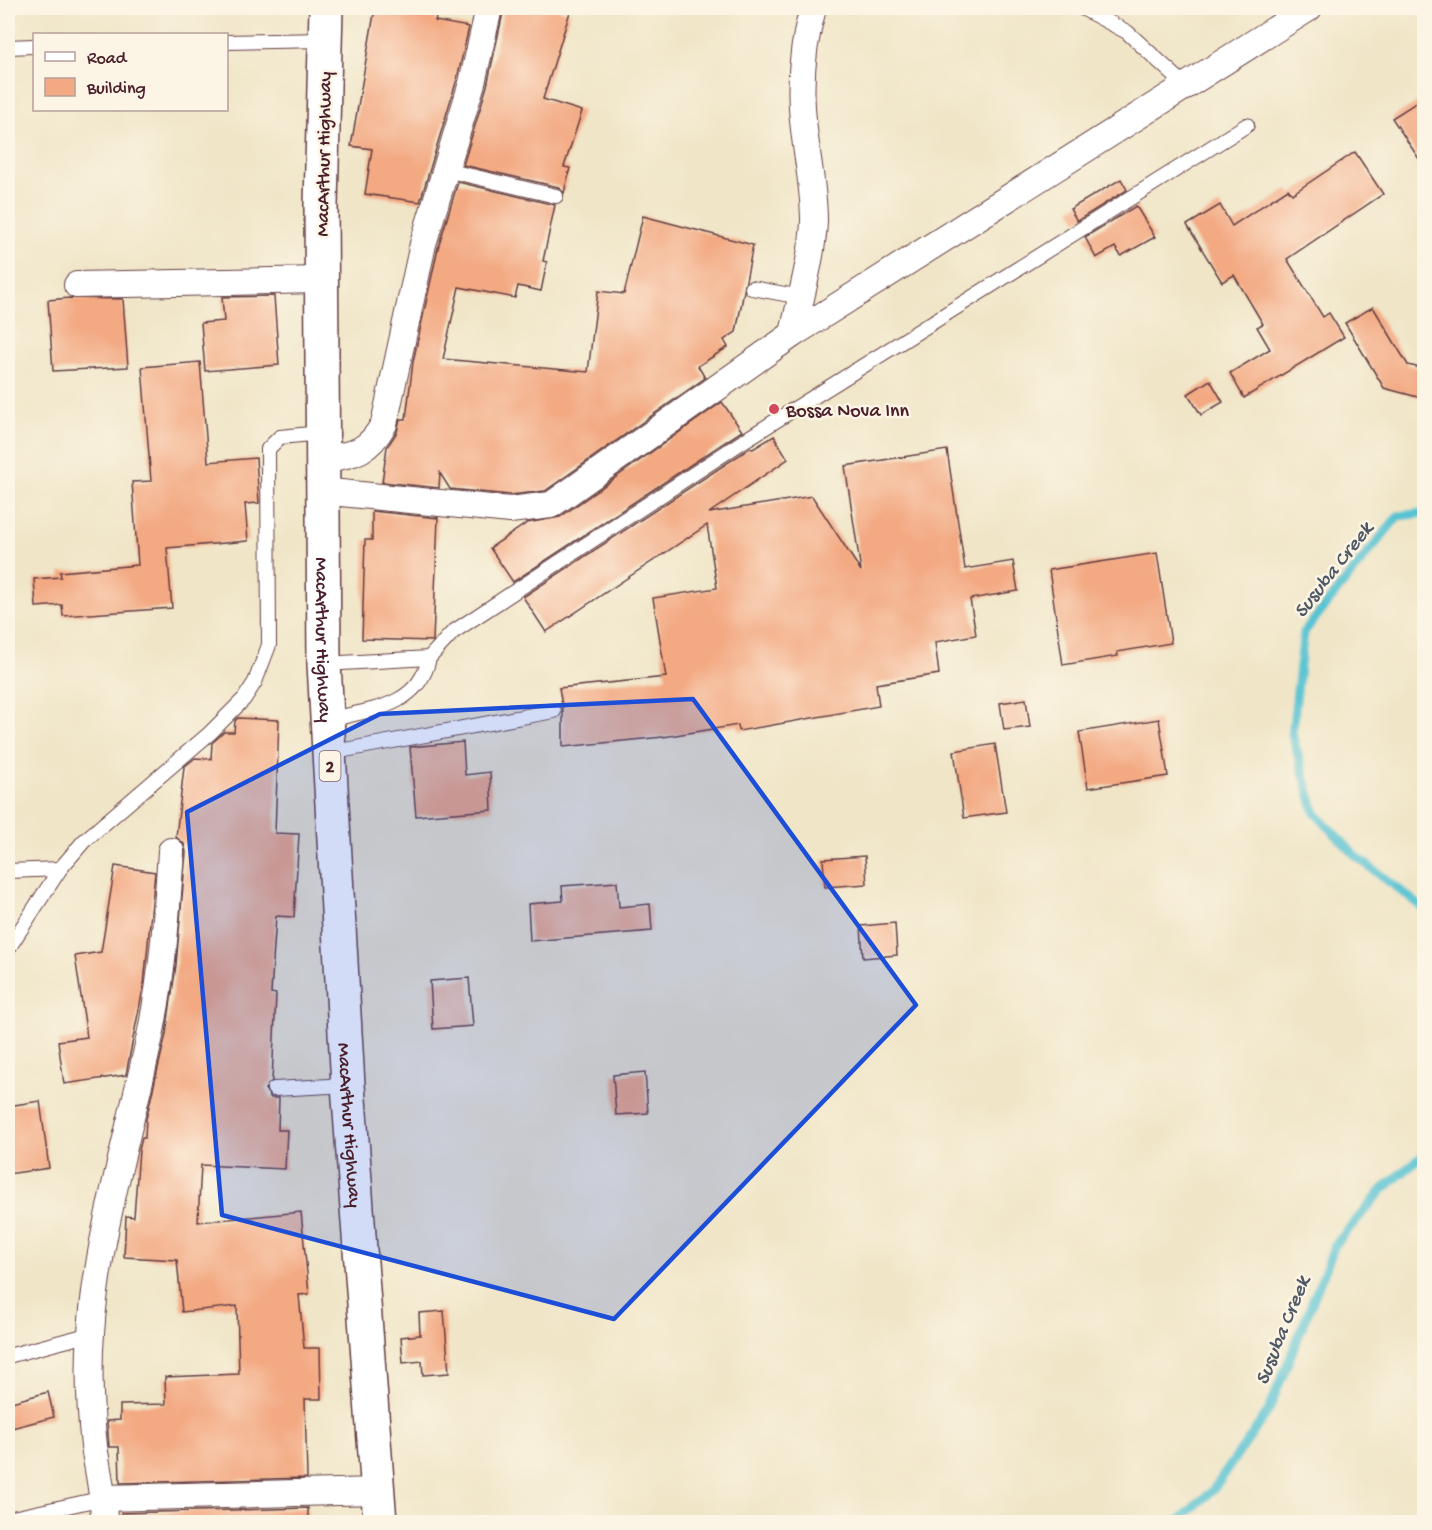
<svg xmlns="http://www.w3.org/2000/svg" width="1432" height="1530" viewBox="0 0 1432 1530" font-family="'Gochi Hand',sans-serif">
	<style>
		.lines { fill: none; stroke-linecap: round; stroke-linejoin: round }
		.stream { stroke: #58c3d2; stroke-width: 9 }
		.building { fill: #f3a982 }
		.service-casing { stroke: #633d42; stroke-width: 16 }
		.minor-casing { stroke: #633d42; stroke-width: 28 }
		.trunk-casing { stroke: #633d42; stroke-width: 36 }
		.service { stroke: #fff; stroke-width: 14 }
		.minor { stroke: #fff; stroke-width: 26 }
		.trunk { stroke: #fff; stroke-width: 33 }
		.marked { fill: #1d4ed8; fill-opacity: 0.2; stroke: #1d4ed8; stroke-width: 4.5; stroke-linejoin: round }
		.poi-dot { fill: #d1495b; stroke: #fcf5e5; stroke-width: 2 }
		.labels { text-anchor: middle; stroke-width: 5; stroke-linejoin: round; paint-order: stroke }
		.shield { fill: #fcf5e5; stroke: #7f5f63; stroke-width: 1.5 }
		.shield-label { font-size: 18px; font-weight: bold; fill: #4a1f2b }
		.street-label { font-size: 20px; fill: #4a1f2b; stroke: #fcf5e5 }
		.poi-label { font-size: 20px; fill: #4a1f2b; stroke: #fcf5e5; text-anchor: start }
		.water-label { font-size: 21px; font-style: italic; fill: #4f5865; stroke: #fcf5e5 }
	</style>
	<rect width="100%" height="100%" fill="#fcf5e5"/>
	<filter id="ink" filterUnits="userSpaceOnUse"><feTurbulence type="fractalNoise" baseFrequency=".0167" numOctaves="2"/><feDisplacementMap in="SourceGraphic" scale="12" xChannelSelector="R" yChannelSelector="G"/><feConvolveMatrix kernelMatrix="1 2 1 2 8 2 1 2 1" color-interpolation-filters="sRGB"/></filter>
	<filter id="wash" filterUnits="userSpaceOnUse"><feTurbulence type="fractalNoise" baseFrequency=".008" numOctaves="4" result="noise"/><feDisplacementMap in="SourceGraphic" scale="24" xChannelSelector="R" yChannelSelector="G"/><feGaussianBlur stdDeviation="1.35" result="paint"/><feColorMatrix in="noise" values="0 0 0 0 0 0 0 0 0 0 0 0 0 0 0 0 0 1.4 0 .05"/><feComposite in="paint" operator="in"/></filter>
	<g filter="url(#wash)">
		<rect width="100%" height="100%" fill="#f0e5c7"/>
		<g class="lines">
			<!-- stream -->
			<g class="stream">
				<polyline points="1424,513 1398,516 1304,632 1292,734 1315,813 1356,856 1424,909"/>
				<polyline points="1177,1522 1213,1490 1269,1410 1335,1245 1383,1189 1424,1155"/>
			</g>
		</g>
		<g id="blocks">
			<!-- building -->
			<g class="building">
				<polygon points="375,8 438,8 435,21 469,27 457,79 420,202 365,194 372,149 351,146"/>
				<polygon points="504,8 555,8 570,12 543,99 582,111 564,167 570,168 564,193 558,187 463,165 487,86"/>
				<polygon points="1425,97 1425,168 1392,118"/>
				<polygon points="1355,152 1383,194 1287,259 1323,317 1329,313 1344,337 1244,398 1230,373 1270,349 1257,327 1263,324 1234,275 1222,282 1187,225 1220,205 1232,226 1288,189 1292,194"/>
				<polygon points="1121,179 1127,190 1077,221 1070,209"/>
				<polygon points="458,182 555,205 543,261 547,262 541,291 518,286 515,298 459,287 443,359 588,372 598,291 624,294 643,216 753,245 736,332 724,340 728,347 698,366 705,378 545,491 510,495 450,489 440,473 439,488 382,482 387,447 397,432 400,419 406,419 413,362 438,248"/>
				<polygon points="1136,206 1155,237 1121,256 1115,247 1096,258 1085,237"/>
				<polygon points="274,296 279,365 205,371 201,323 224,321 222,297"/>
				<polygon points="70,298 123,299 128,367 53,371 48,300"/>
				<polygon points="1373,307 1408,365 1425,369 1425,399 1384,388 1345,323"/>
				<polygon points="200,362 208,462 256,458 259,503 245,504 248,541 167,548 172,608 63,616 62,605 36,607 34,579 61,577 60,572 138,565 132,482 151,481 142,367"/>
				<polygon points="1210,380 1223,402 1201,415 1188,394"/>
				<polygon points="722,402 742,431 513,582 490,548 527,523 560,517"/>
				<polygon points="774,436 788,459 709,513 812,496 861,571 845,466 947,450 965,569 1013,561 1018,591 970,599 976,635 935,642 939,674 876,684 879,706 739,731 738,725 663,737 563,747 563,710 559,688 666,677 653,598 717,588 707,525 546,632 523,597 750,448 753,449"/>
				<polygon points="372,511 438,518 433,641 362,639 365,540 372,540"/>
				<polygon points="1157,553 1171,643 1117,652 1118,656 1063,665 1049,570"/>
				<polygon points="1026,699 1030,727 1004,730 1000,703"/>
				<polygon points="238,718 279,720 275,833 299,834 294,917 276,916 271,993 276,994 272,1081 265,1089 271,1098 279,1098 278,1130 287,1130 285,1169 201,1165 198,1222 301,1212 309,1294 299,1295 304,1348 320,1348 321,1399 305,1399 307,1478 120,1483 119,1447 109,1447 107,1421 120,1420 120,1405 166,1404 165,1377 239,1374 237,1306 182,1312 177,1260 124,1257 126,1216 134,1217 139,1150 142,1138 145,1138 146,1119 166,1034 176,965 186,852 184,844 176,837 184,767 195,758 211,759 212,743 224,732 234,732 235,721"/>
				<polygon points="1159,719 1168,776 1088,788 1079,732"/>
				<polygon points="463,742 465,775 490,772 492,810 416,816 410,747"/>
				<polygon points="995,744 1006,812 964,818 954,751"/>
				<polygon points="865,856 867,884 825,887 823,859"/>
				<polygon points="115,866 155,872 144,984 128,1064 126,1075 64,1084 58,1041 87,1037 75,956 101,952"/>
				<polygon points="617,882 619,907 650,904 652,931 530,941 528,904 563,901 562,886"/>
				<polygon points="895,923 897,955 863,958 861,926"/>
				<polygon points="469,978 473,1026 433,1029 430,981"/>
				<polygon points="645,1072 648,1113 616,1115 613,1075"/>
				<polygon points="40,1101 49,1168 8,1174 8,1106"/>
				<polygon points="444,1311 449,1373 423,1375 422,1361 403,1363 401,1337 420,1335 419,1313"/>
				<polygon points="48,1392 54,1417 8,1429 8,1403"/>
				<polygon points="308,1508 308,1522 121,1522 121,1513"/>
			</g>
		</g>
	</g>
	<g filter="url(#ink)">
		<use href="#blocks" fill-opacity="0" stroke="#633d42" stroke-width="1.5"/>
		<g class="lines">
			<defs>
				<g id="service">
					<polyline points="1082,8 1127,32 1186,86"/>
					<polyline points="226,42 325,40"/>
					<polyline points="8,47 34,46"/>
					<polyline points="446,170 556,196"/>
					<polyline points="752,288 801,297"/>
					<polyline points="324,664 429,658 453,632 745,440 1247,125"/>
					<path d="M327,720C368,710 419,708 429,658"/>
					<polyline points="329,753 554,711"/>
					<polyline points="8,871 60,869"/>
					<polyline points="8,949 60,869 84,841 210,733 244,699 255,682 269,645 268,449 280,437 321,433"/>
					<polyline points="274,1089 348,1085"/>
					<polyline points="8,1356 91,1334"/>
					<polyline points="8,1519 104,1498"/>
				</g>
				<g id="minor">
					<polyline points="77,285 321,280"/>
					<path d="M793,334C800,300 813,254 814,221C814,182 804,146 802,107C800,74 804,40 813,8"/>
					<path d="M321,460C353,454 367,454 384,424L423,244L472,83L489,8"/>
					<polyline points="321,491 510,510 551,505 793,334 1309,8"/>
					<polyline points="104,1498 378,1491"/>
					<path d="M104,1522C104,1496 98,1472 94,1446C90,1410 88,1370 91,1333C97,1235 131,1128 151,1031C163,971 167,911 171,851"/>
				</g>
				<g id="trunk">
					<path id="s1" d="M326,8L321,205L324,664L348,1085L380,1522"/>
				</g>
			</defs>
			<!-- service casing -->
			<use href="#service" class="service-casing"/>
			<!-- minor casing -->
			<use href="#minor" class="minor-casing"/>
			<!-- trunk casing -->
			<use href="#trunk" class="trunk-casing"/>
			<!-- service -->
			<use href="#service" class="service"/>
			<!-- minor -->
			<use href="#minor" class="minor"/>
			<!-- trunk -->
			<use href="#trunk" class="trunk"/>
		</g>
	</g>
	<!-- marked area -->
	<path class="marked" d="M693,699L916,1005L614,1319L222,1215L187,812L380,714Z"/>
	<!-- markers -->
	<circle class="poi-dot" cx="774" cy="409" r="6"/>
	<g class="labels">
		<!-- shield labels -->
		<rect class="shield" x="319.5" y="751" width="21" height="30" rx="4.5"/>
		<g class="shield-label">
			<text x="330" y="772">2</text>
		</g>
		<!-- street labels -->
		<g class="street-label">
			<text transform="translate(322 154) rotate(-89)" y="7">MacArthur Highway</text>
			<text dy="7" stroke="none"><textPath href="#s1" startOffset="632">MacArthur Highway</textPath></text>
			<text dy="7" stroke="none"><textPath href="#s1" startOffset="1118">MacArthur Highway</textPath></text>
		</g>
		<!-- poi labels -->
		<g class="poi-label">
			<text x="786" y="416">Bossa Nova Inn</text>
		</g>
		<!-- water labels -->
		<g class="water-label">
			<text transform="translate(1332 569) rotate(-52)" y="7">Susuba Creek</text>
			<text transform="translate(1281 1330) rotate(-68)" y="7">Susuba Creek</text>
		</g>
	</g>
	<!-- margin -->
	<rect width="1432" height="1530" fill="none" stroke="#fcf5e5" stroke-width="30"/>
	<!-- legend -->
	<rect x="33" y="33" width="195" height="78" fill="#fcf5e5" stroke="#b59f9b" stroke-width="1.5"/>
	<rect x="45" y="52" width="30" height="9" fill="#ffffff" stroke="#b59f9b" stroke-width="1.5"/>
	<text x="87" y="63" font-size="18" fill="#4a1f2b">Road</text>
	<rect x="45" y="78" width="30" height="18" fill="#f3a982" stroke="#b59f9b" stroke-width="1.5"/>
	<text x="87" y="93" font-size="18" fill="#4a1f2b">Building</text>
</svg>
